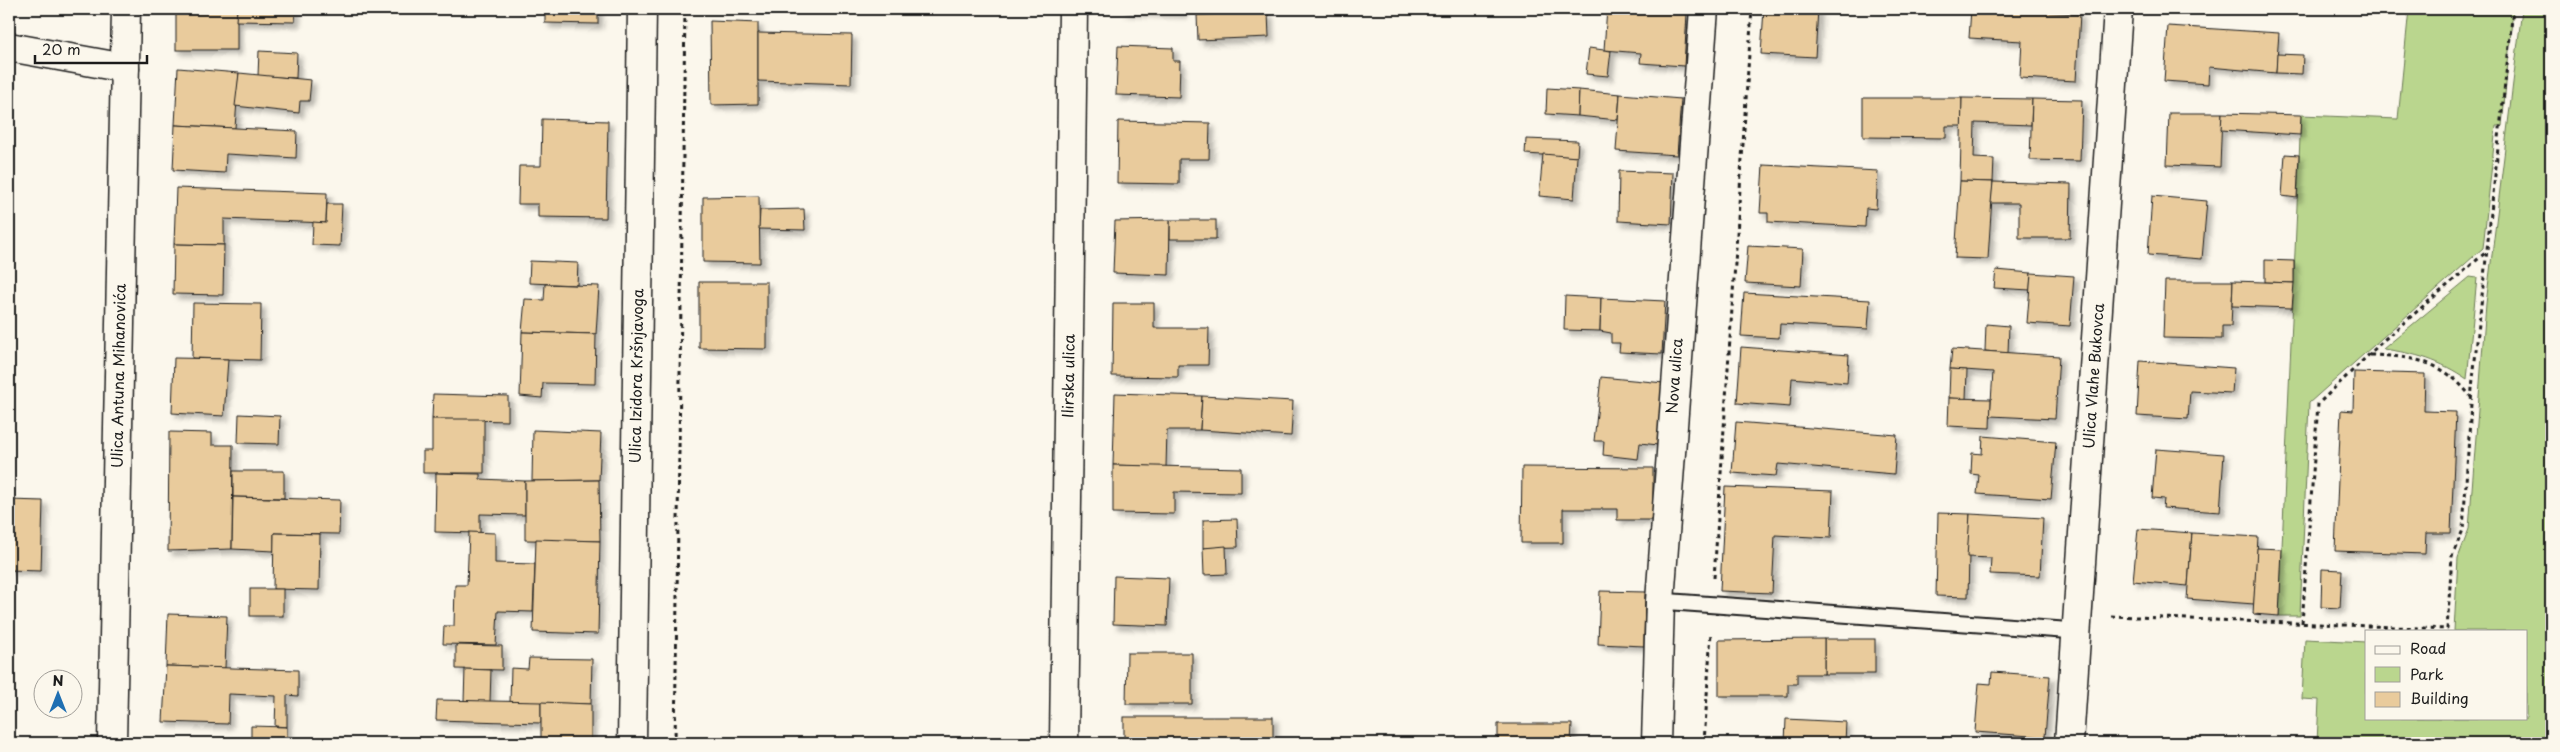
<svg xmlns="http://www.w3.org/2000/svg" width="2560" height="752" viewBox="0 0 2560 752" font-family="'Playpen Sans',sans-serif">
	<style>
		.green { fill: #bad68e; stroke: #6b7955 }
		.building { fill: #e9cb9c; stroke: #1c1c1c; filter: url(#shadow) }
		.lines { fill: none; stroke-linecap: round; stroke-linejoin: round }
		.service-casing { stroke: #1c1c1c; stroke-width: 19 }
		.minor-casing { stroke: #1c1c1c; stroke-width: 31 }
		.path { stroke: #1c1c1c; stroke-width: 3; stroke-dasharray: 4 4; stroke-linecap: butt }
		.service { stroke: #fbf7ec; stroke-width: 15 }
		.minor { stroke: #fbf7ec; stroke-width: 28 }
		.labels { text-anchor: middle; stroke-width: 4.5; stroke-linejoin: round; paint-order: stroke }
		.street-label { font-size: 15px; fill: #1c1c1c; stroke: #fbf7ec }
	</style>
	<defs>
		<filter id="shadow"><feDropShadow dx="4.5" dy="4.5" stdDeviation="2.5" flood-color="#0004"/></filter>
	</defs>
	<rect width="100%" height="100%" fill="#fbf7ec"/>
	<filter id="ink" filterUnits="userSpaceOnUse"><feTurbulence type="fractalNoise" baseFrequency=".02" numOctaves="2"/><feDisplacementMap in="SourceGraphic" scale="10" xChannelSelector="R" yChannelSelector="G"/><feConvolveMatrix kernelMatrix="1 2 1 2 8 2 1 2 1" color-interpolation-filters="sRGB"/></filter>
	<g filter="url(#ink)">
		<!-- green -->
		<g class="green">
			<polygon points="2409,9 2513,9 2502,126 2496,126 2483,248 2309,403 2300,616 2279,616 2301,115 2398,119"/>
			<polygon points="2522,9 2551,9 2551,743 2317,743 2319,700 2302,699 2305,639 2366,642 2366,718 2526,718 2526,631 2454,631 2458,558 2469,529 2486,304"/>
			<path d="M2470,277L2477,278L2467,379C2441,361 2415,353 2383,349Z"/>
		</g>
		<!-- building -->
		<g class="building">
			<rect x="176" y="9" width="61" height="41"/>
			<polygon points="237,9 296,9 295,22 236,21"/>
			<polygon points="545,9 598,9 598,24 545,23"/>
			<polygon points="1122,9 1183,9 1183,13 1122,11"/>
			<polygon points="1607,9 1687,13 1684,66 1640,63 1641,53 1604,50"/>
			<polygon points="1764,9 1818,9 1815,57 1761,54"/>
			<polygon points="1971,9 2080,14 2076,81 2020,78 2022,41 1969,38"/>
			<polygon points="1268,13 1269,37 1198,40 1197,15"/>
			<polygon points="710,21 758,23 758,104 711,105"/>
			<polygon points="2168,26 2279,33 2276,73 2209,67 2208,84 2164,81"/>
			<polygon points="758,33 852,35 851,84 758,81"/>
			<polygon points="1118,46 1173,48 1173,61 1180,61 1179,97 1116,95"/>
			<polygon points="1589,48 1611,51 1608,76 1586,74"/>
			<polygon points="259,51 297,53 296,78 258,76"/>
			<polygon points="2277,54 2303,55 2302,74 2276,73"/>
			<polygon points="178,68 239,73 235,128 175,125"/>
			<polygon points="239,73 311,80 309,101 300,101 299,113 235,106"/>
			<polygon points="1547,88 1579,90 1578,116 1546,114"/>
			<polygon points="1579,90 1620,94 1618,120 1578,116"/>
			<polygon points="1620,94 1681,99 1677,155 1616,151"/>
			<polygon points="1863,98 1962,98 1962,126 1946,126 1946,138 1863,137"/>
			<polygon points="1962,98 2032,99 2031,125 1975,123 1974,158 1994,159 1993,182 1960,181"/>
			<polygon points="2032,99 2082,100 2080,161 2030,160"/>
			<polygon points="2169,113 2222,113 2220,167 2167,165"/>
			<polygon points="2222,113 2301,115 2300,135 2221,130"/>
			<polygon points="542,119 608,121 606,218 538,217 538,204 518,204 519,166 541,166"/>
			<polygon points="1118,121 1210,123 1209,159 1179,159 1179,184 1117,183"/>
			<polygon points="175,125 297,131 296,158 226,154 225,173 173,170"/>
			<polygon points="1526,139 1578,141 1577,157 1525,154"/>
			<polygon points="1543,154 1577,157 1574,199 1539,196"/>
			<polygon points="2285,154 2299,155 2297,198 2282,196"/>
			<polygon points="1763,165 1878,171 1876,209 1866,208 1865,227 1768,222 1768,213 1760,213"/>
			<polygon points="1619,171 1673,173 1671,224 1618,221"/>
			<polygon points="1960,181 1993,182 1988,259 1955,258"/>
			<polygon points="1993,182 2071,184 2070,238 2019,238 2019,203 1991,203"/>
			<polygon points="176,188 327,193 326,223 224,219 224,245 174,244"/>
			<polygon points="759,196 760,263 703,262 703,197"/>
			<polygon points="2152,196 2207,201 2202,259 2148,255"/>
			<polygon points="327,204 342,204 340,246 312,245 313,222 326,223"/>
			<polygon points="804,209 805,230 759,229 760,210"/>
			<rect x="1170" y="220" width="46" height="19"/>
			<polygon points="1170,220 1169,275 1113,273 1115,221"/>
			<polygon points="174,244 224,245 223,295 173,294"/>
			<polygon points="1748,246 1803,249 1801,286 1745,283"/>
			<polygon points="2265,260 2294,261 2294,283 2265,282"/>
			<polygon points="530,261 578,263 577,285 529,283"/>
			<polygon points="1996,270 2031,273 2030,290 1994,288"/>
			<polygon points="2031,273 2074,276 2070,326 2027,323"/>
			<polygon points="2165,281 2233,281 2231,326 2222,326 2222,339 2163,338"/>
			<polygon points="2233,281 2294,283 2292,308 2232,306"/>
			<polygon points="699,282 767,282 767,349 699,348"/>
			<polygon points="545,284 599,286 596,334 522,332 525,299 544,300"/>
			<polygon points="1744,293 1870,300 1868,329 1780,324 1779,338 1741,336"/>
			<polygon points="1565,296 1601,298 1600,331 1564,330"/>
			<polygon points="1601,298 1665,301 1662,354 1619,352 1620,343 1611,343 1611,333 1600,331"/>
			<polygon points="193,303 261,304 260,360 192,358"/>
			<polygon points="1113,303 1154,303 1154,328 1209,328 1208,365 1178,365 1178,377 1112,376"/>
			<polygon points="1986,324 2009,326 2008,353 1985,351"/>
			<polygon points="522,332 596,334 595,384 543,383 542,398 520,396"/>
			<polygon points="1741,347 1849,355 1847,383 1792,378 1790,407 1737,403"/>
			<polygon points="1952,349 2059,356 2055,419 1990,416 1993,372 1950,369"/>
			<polygon points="174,358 228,359 224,416 172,413"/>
			<polygon points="2140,361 2234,368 2232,393 2190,391 2188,419 2137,416"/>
			<polygon points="1950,369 1967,370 1966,399 1949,398"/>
			<polygon points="2354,372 2425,374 2424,411 2456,412 2451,533 2426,533 2425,554 2335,551 2341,410 2353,411"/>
			<polygon points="1601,377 1664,383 1658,445 1640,443 1638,459 1603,455 1604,441 1594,441"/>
			<polygon points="1115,393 1202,396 1200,430 1167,430 1166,467 1113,465"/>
			<polygon points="433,394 508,396 508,421 432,419"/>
			<polygon points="1202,396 1293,401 1291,436 1200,430"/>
			<polygon points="1949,398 1991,399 1990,428 1948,426"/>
			<polygon points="239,414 280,416 279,444 238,443"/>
			<polygon points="432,419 484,419 484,473 423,473 423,451 432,451"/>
			<polygon points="1736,422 1897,435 1894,474 1778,464 1776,476 1732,473"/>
			<polygon points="533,430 601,433 599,480 532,481"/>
			<polygon points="169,432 212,433 212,445 233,445 232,549 168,551"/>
			<polygon points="1983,436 2056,442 2051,499 1977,494 1979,475 1971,474 1972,453 1982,454"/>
			<polygon points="2156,449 2224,454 2220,512 2163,508 2164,499 2152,498"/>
			<polygon points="1113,465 1241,468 1241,493 1174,492 1174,514 1113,513"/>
			<polygon points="1522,467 1653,468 1653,520 1617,520 1617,509 1563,509 1563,543 1521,543"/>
			<polygon points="233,471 284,471 284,498 233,497"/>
			<polygon points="436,473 480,474 480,479 525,481 525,515 480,514 480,533 435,532"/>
			<polygon points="599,480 600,541 525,540 525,481"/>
			<polygon points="1725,487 1833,491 1831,538 1775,535 1772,593 1720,591"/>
			<polygon points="233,497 340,500 339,534 274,533 274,551 232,549"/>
			<polygon points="9,500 43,501 41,571 9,570"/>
			<polygon points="1938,513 1970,514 1968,597 1936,596"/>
			<polygon points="1970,514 2043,518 2040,576 1990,574 1991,558 1967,557"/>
			<polygon points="1237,519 1238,547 1203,548 1203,520"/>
			<polygon points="2138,529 2192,533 2188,586 2133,581"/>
			<polygon points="469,532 495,533 495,563 535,564 533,612 498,611 496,645 443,644 444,626 454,626 455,585 467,585"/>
			<polygon points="274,533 320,534 319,590 273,589"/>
			<polygon points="2192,533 2258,537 2254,604 2187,599"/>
			<polygon points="536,539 600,541 598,634 533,632"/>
			<polygon points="1226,546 1227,574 1204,575 1203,548"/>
			<polygon points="2257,548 2282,549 2279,616 2253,614"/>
			<polygon points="2322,569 2342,570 2340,608 2321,607"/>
			<polygon points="1114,576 1169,578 1167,626 1113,624"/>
			<rect x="250" y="589" width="33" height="27"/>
			<polygon points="1600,591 1645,592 1644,646 1598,644"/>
			<polygon points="168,614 227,616 225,668 166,666"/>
			<rect x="1824" y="639" width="51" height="35"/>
			<polygon points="1824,639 1824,674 1797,674 1797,684 1788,684 1788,696 1719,696 1719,640"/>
			<polygon points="456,645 502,646 502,670 456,669"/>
			<polygon points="1127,653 1192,653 1192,704 1126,704"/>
			<polygon points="529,658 592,659 591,704 510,702 511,668 528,669"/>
			<polygon points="166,666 298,670 298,696 287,695 287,727 275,726 276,696 229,694 228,724 163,722"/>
			<polygon points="465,669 491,670 490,702 464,701"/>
			<polygon points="1992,672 2050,676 2045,737 1975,732 1979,683 1991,684"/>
			<polygon points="437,700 541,702 541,723 436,720"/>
			<polygon points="541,702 591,704 591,743 541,743"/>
			<rect x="1124" y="717" width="149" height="26"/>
			<polygon points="1786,719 1846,722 1845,743 1785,743"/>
			<polygon points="1498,724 1572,724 1571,743 1498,743"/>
			<polygon points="251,726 287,727 287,743 251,743"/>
		</g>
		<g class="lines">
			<defs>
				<polyline id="service" points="1660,601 2076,631"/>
				<g id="minor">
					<polyline points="9,47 125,68"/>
					<polyline points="112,743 126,9"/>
					<polyline points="632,743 642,9"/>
					<polyline points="1064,743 1073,9"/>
					<polyline points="1656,743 1660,601 1704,9"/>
					<polyline points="2069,743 2118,9"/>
				</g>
			</defs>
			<!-- service casing -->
			<use href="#service" class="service-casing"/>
			<!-- minor casing -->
			<use href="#minor" class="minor-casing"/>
			<!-- path -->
			<g class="path">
				<path d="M2370,355C2413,356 2444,361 2471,397"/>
				<polyline points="1714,578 1752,9"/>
				<polyline points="2111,616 2447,629 2452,556 2463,530 2472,388 2513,9"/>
				<polyline points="2302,623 2318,404 2385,339 2485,253"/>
				<polyline points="675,743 685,9"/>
				<polyline points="1704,743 1711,632"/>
			</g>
			<!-- service -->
			<use href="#service" class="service"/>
			<!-- minor -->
			<use href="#minor" class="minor"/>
		</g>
	</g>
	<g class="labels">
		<!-- street labels -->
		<g class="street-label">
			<text transform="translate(119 376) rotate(-89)" y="5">Ulica Antuna Mihanovića</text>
			<text transform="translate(637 376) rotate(-89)" y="5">Ulica Izidora Kršnjavoga</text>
			<text transform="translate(1069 376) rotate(-89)" y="5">Ilirska ulica</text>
			<text transform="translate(1675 376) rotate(-86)" y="5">Nova ulica</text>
			<text transform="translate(2094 376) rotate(-86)" y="5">Ulica Vlahe Bukovca</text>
		</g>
	</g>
	<!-- margin -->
	<rect width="2560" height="752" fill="none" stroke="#fbf7ec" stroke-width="30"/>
	<rect x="15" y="15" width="2530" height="722" fill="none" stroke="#1c1c1c" stroke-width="2" filter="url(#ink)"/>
	<!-- legend -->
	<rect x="2365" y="630" width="162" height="90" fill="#fbf7ec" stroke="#a29f99"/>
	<rect x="2375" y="646" width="25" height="8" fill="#fbf7ec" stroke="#a29f99"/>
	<text x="2410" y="654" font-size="15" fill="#1c1c1c">Road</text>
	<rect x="2375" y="667" width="25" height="15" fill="#bad68e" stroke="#a29f99"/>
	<text x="2410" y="680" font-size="15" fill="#1c1c1c">Park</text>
	<rect x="2375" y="692" width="25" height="15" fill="#e9cb9c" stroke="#a29f99"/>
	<text x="2410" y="704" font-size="15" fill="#1c1c1c">Building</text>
	<!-- north arrow -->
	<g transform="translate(58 694)"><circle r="24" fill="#fbf7ec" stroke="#a29f99"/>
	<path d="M0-4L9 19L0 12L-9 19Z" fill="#1f6fb2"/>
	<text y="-8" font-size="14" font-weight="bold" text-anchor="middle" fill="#1c1c1c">N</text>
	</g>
	<!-- scale -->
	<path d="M35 55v8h112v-8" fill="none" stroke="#1c1c1c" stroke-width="2.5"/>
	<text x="42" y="55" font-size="15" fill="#1c1c1c" stroke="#fbf7ec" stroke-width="4" paint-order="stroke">20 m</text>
</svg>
